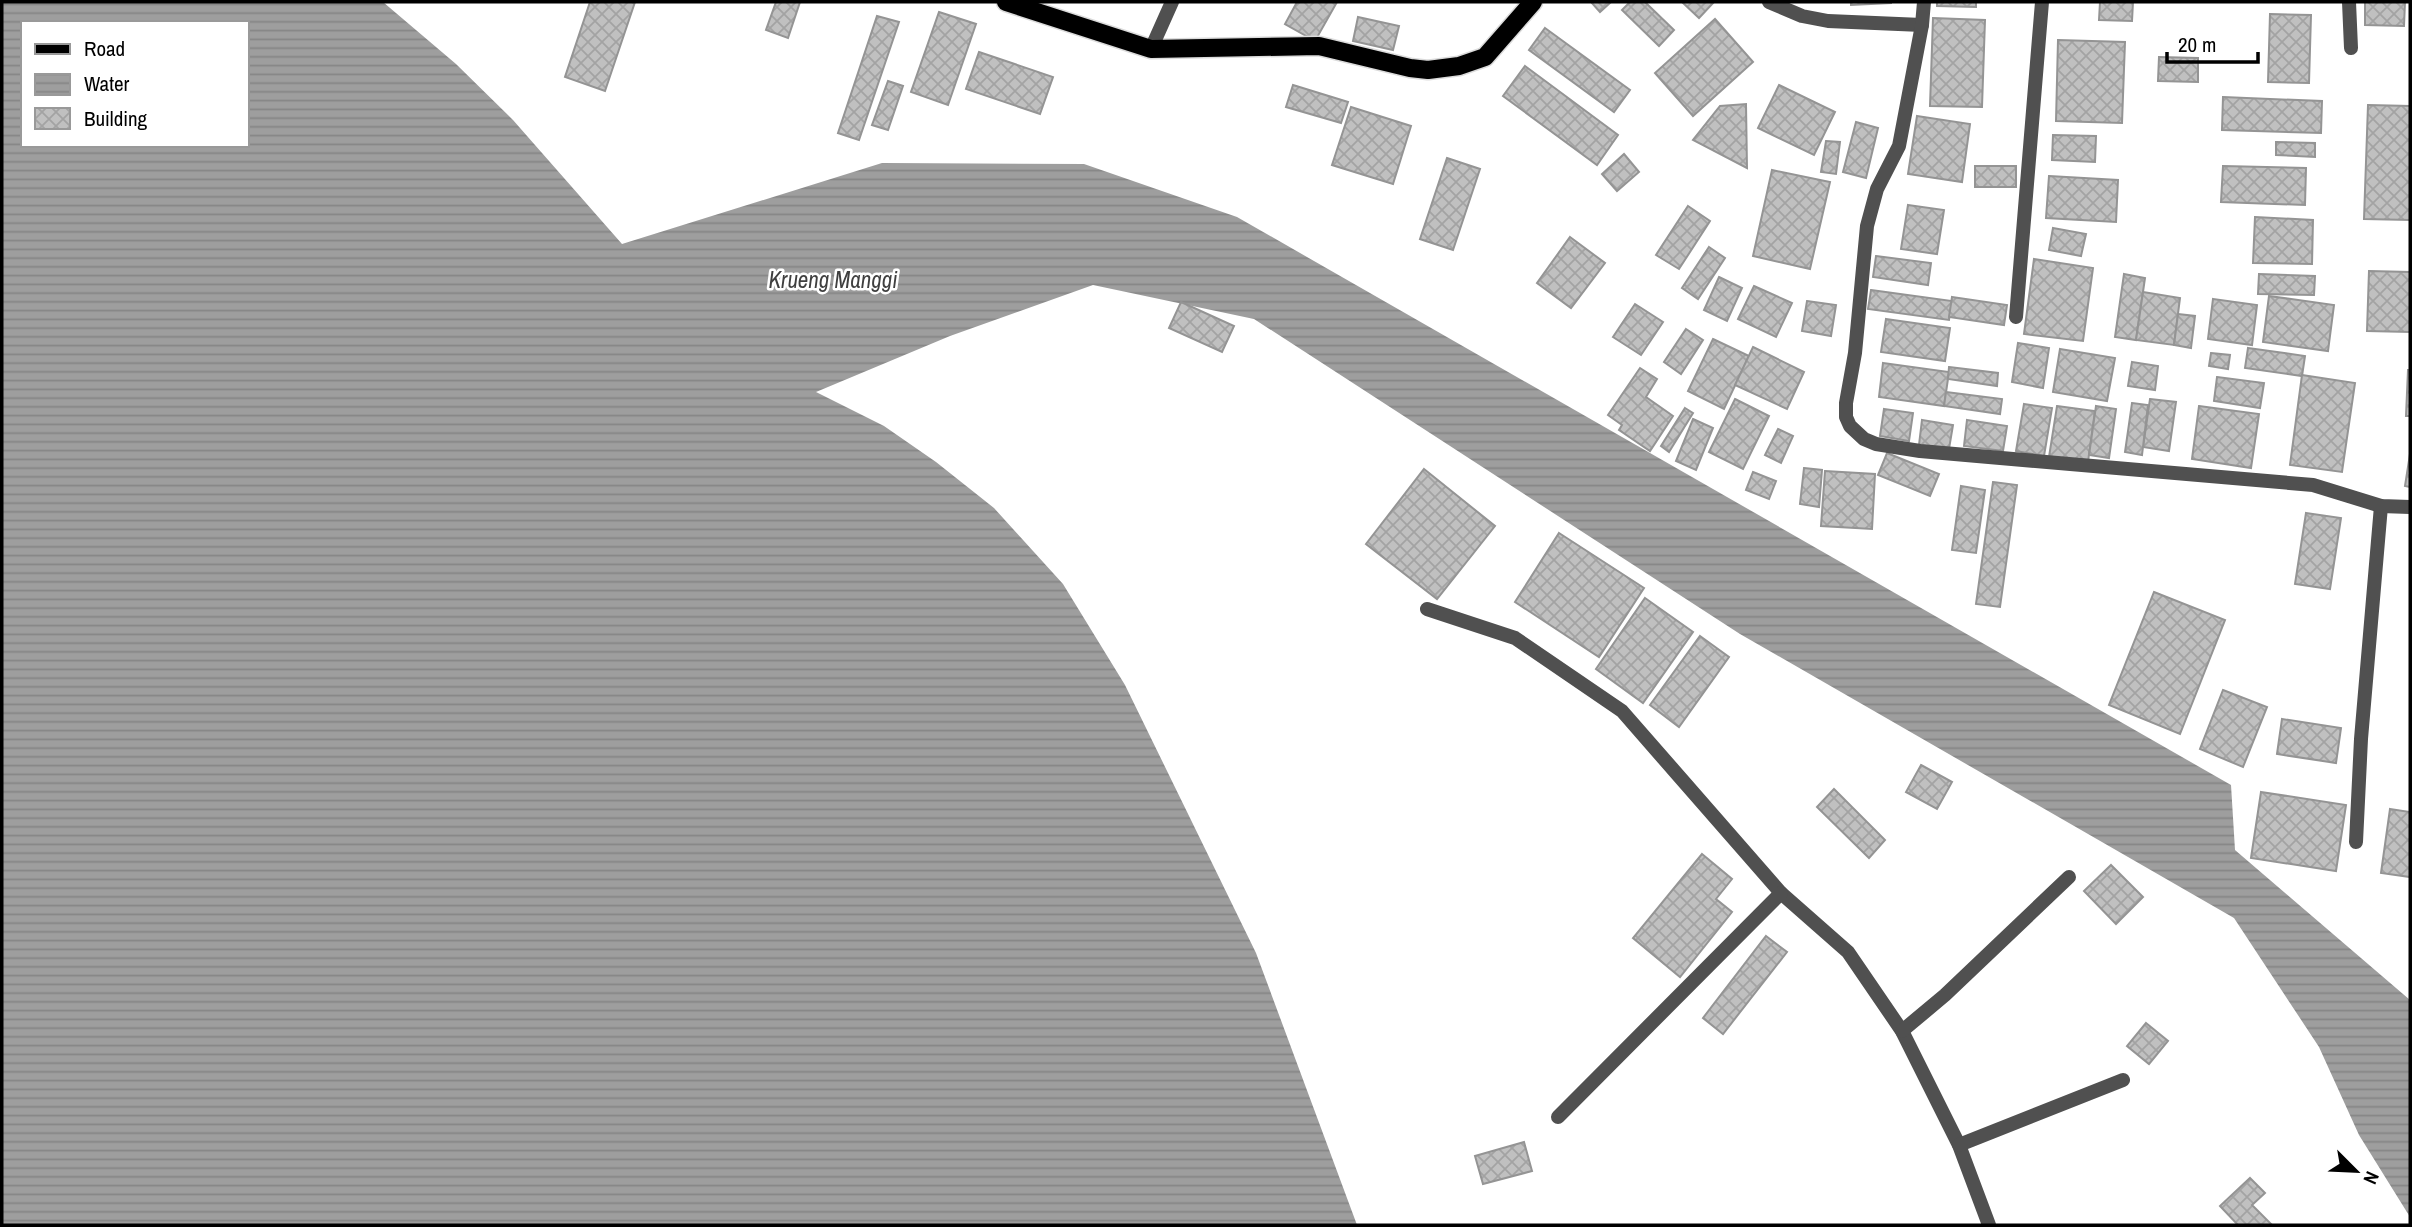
<svg xmlns="http://www.w3.org/2000/svg" width="2412" height="1227" viewBox="0 0 2412 1227" font-family="'Archivo Narrow',sans-serif">
	<style>
		.water { fill: url(#water-rules); fill-rule: evenodd }
		.building { fill: url(#building-cross-hatch); stroke: #949494; stroke-width: 2 }
		.lines { fill: none; stroke-linecap: round; stroke-linejoin: round }
		.primary-casing { stroke: #dbdbdb; stroke-width: 21 }
		.lane { stroke: #505050; stroke-width: 14 }
		.street { stroke: #505050; stroke-width: 14 }
		.primary { stroke: #000; stroke-width: 18 }
		.labels { text-anchor: middle; stroke-width: 5; stroke-linejoin: round; paint-order: stroke }
		.water-label { font-size: 23px; font-style: italic; fill: #3f3f3f; stroke: #fff }
	</style>
	<defs>
		<pattern id="water-rules" width="6" height="5" patternUnits="userSpaceOnUse" patternTransform="scale(1.75)"><rect width="6" height="5" fill="#9e9e9e"/><path d="M0 2.5h6" fill="none" stroke="#868686"/></pattern>
		<pattern id="building-cross-hatch" width="8" height="8" patternUnits="userSpaceOnUse" patternTransform="scale(1.75)"><rect width="8" height="8" fill="#c0c0c0"/><path d="M0 0l8 8M0 8l8-8" fill="none" stroke="#a3a3a3"/></pattern>
	</defs>
	<rect width="100%" height="100%" fill="#fff"/>
	<!-- water -->
	<path class="water" d="M2,2H383L456,64L513,120L622,244L882,163L1084,164L1237,217L2231,785L2235,850L2410,1000V1217L2359,1135L2319,1047L2234,918L1740,634L1254,319L1093,285L950,336L816,392L884,426L936,462L994,508L1063,584L1125,685L1256,953L1357,1225H2ZM23,23H247V145H23Z"/>
	<!-- building -->
	<g class="building">
		<polygon points="590,2 635,2 605,91 565,77"/>
		<polygon points="776,2 800,2 788,38 766,30"/>
		<polygon points="1297,2 1337,2 1315,41 1285,24"/>
		<polygon points="1591,2 1611,2 1600,12"/>
		<polygon points="1630,2 1645,2 1674,30 1659,46 1622,10"/>
		<polygon points="1682,2 1714,2 1699,18"/>
		<polygon points="1851,2 1891,2 1891,3 1851,5"/>
		<polygon points="1937,2 1976,2 1976,7 1937,6"/>
		<polygon points="2100,2 2133,2 2132,21 2099,20"/>
		<polygon points="2365,2 2405,2 2404,26 2365,25"/>
		<polygon points="939,12 976,24 948,105 911,92"/>
		<polygon points="2270,14 2311,15 2309,83 2268,82"/>
		<polygon points="877,16 899,22 859,140 838,133"/>
		<polygon points="1358,17 1399,26 1393,50 1353,41"/>
		<polygon points="1933,18 1985,20 1982,107 1930,106"/>
		<polygon points="1715,19 1753,62 1693,116 1655,73"/>
		<polygon points="1545,28 1630,90 1614,112 1529,50"/>
		<polygon points="2058,40 2125,42 2122,123 2056,121"/>
		<polygon points="979,52 1053,77 1040,114 966,89"/>
		<polygon points="2159,57 2198,58 2198,82 2158,81"/>
		<polygon points="1525,66 1618,135 1597,165 1503,96"/>
		<polygon points="888,81 903,86 888,130 872,125"/>
		<polygon points="1293,85 1348,102 1341,123 1286,107"/>
		<polygon points="1779,85 1835,112 1814,155 1758,128"/>
		<polygon points="2223,97 2322,101 2321,133 2222,130"/>
		<polygon points="1746,104 1747,168 1693,140 1720,106"/>
		<polygon points="2368,105 2410,106 2410,220 2364,219"/>
		<polygon points="1351,107 1411,126 1393,184 1332,165"/>
		<polygon points="1917,116 1970,124 1962,182 1908,174"/>
		<polygon points="1856,122 1878,128 1866,178 1843,172"/>
		<polygon points="2053,135 2096,136 2095,162 2052,160"/>
		<polygon points="1826,141 1840,142 1836,174 1821,172"/>
		<polygon points="2276,142 2315,143 2315,157 2276,155"/>
		<polygon points="1624,154 1639,172 1617,191 1602,174"/>
		<polygon points="1447,158 1480,169 1453,250 1420,239"/>
		<rect x="1975" y="166" width="41" height="21"/>
		<polygon points="2223,166 2306,168 2305,205 2221,202"/>
		<polygon points="1772,170 1830,182 1810,269 1753,256"/>
		<polygon points="2049,176 2118,180 2116,222 2046,218"/>
		<polygon points="1908,205 1944,210 1937,254 1901,249"/>
		<polygon points="1688,206 1710,221 1679,269 1656,255"/>
		<polygon points="2255,217 2313,220 2312,264 2253,263"/>
		<polygon points="2053,228 2086,234 2081,256 2049,250"/>
		<polygon points="1570,237 1605,263 1571,308 1537,283"/>
		<polygon points="1709,247 1725,258 1698,299 1682,288"/>
		<polygon points="1876,256 1931,263 1928,285 1873,277"/>
		<polygon points="2034,259 2093,268 2083,341 2024,334"/>
		<polygon points="2369,271 2410,272 2410,332 2367,331"/>
		<polygon points="2124,274 2145,278 2136,340 2115,337"/>
		<polygon points="2259,274 2315,276 2314,295 2258,294"/>
		<polygon points="1719,277 1742,288 1727,321 1704,310"/>
		<polygon points="1754,286 1792,303 1776,337 1738,319"/>
		<polygon points="1871,290 1952,301 1949,320 1868,309"/>
		<polygon points="2143,292 2180,298 2174,345 2136,340"/>
		<polygon points="2269,296 2334,305 2328,351 2263,342"/>
		<polygon points="1952,297 2007,305 2004,325 1949,317"/>
		<polygon points="2213,299 2257,305 2252,345 2208,339"/>
		<polygon points="1807,301 1836,305 1831,336 1802,331"/>
		<polygon points="1181,302 1234,326 1222,352 1169,328"/>
		<polygon points="1635,304 1663,322 1641,355 1613,337"/>
		<polygon points="2178,314 2195,316 2191,348 2174,345"/>
		<polygon points="1886,319 1950,328 1945,361 1881,352"/>
		<polygon points="1686,329 1703,340 1681,374 1664,362"/>
		<polygon points="1713,339 1749,356 1724,409 1688,391"/>
		<polygon points="2018,343 2049,348 2043,388 2012,382"/>
		<polygon points="1753,347 1804,372 1787,409 1735,385"/>
		<polygon points="2248,348 2305,356 2302,376 2245,368"/>
		<polygon points="2060,349 2115,358 2107,401 2053,392"/>
		<polygon points="2211,353 2230,355 2228,369 2209,366"/>
		<polygon points="2132,362 2158,366 2155,390 2128,386"/>
		<polygon points="1883,363 1949,372 1944,406 1879,397"/>
		<polygon points="1949,367 1998,373 1997,386 1948,379"/>
		<polygon points="1640,368 1657,379 1646,397 1673,416 1650,451 1619,430 1622,425 1608,415"/>
		<polygon points="2408,370 2410,370 2410,416 2406,416"/>
		<polygon points="2302,375 2355,383 2342,472 2290,465"/>
		<polygon points="2217,377 2264,383 2260,408 2214,401"/>
		<polygon points="1946,392 2002,399 2000,414 1944,406"/>
		<polygon points="1735,399 1769,416 1743,469 1709,452"/>
		<polygon points="2150,399 2176,402 2169,451 2143,447"/>
		<polygon points="2132,403 2148,405 2142,455 2125,452"/>
		<polygon points="2024,404 2052,408 2044,456 2016,451"/>
		<polygon points="2057,406 2095,411 2088,462 2049,457"/>
		<polygon points="2096,406 2116,409 2109,458 2089,455"/>
		<polygon points="2199,406 2259,414 2251,468 2192,459"/>
		<polygon points="1685,408 1693,413 1669,452 1661,446"/>
		<polygon points="1884,409 1913,413 1909,441 1880,436"/>
		<polygon points="1693,419 1713,428 1696,470 1676,461"/>
		<polygon points="1922,420 1953,425 1949,449 1919,445"/>
		<polygon points="1967,420 2007,426 2003,451 1964,446"/>
		<polygon points="1778,429 1793,436 1781,463 1765,455"/>
		<polygon points="1887,453 1939,474 1930,496 1878,475"/>
		<polygon points="2410,454 2410,487 2405,486"/>
		<polygon points="1804,468 1822,470 1819,507 1800,504"/>
		<polygon points="1424,469 1495,526 1437,599 1366,544"/>
		<polygon points="1825,471 1875,474 1872,529 1821,526"/>
		<polygon points="1753,472 1776,481 1769,499 1746,490"/>
		<polygon points="1993,482 2017,485 2000,607 1976,604"/>
		<polygon points="1961,486 1985,490 1976,553 1952,550"/>
		<polygon points="2306,513 2341,518 2330,589 2295,584"/>
		<polygon points="1559,533 1644,588 1599,657 1515,602"/>
		<polygon points="2154,592 2225,620 2180,734 2109,705"/>
		<polygon points="1645,598 1693,632 1643,703 1596,669"/>
		<polygon points="1700,636 1729,657 1679,727 1650,705"/>
		<polygon points="2223,690 2267,707 2243,767 2200,749"/>
		<polygon points="2282,719 2341,728 2336,763 2277,754"/>
		<polygon points="1921,765 1952,782 1937,809 1906,792"/>
		<polygon points="1834,789 1885,840 1869,858 1817,807"/>
		<polygon points="2261,792 2346,805 2336,871 2251,858"/>
		<polygon points="2390,809 2410,812 2410,877 2381,873"/>
		<polygon points="1702,854 1732,879 1716,899 1732,912 1680,977 1633,938"/>
		<polygon points="2111,865 2143,897 2116,924 2084,891"/>
		<polygon points="1766,936 1787,952 1723,1034 1703,1018"/>
		<polygon points="2146,1023 2168,1041 2149,1064 2127,1046"/>
		<polygon points="1524,1142 1532,1171 1483,1184 1475,1156"/>
		<polygon points="2250,1178 2265,1193 2252,1205 2272,1225 2238,1225 2220,1206"/>
	</g>
	<g class="lines">
		<defs>
			<polyline id="primary" points="1006,2 1151,49 1319,46 1410,68 1428,70 1459,66 1485,57 1533,2"/>
		</defs>
		<!-- primary casing -->
		<use href="#primary" class="primary-casing"/>
		<!-- lane -->
		<g class="lane">
			<polyline points="1427,609 1515,638 1622,711 1781,893 1848,952 1902,1031 1959,1145 1989,1225"/>
			<polyline points="2356,842 2361,739 2381,506"/>
			<polyline points="1902,1031 1945,995 2069,877"/>
			<polyline points="1558,1117 1781,893"/>
			<polyline points="1959,1145 2123,1080"/>
		</g>
		<!-- street -->
		<g class="street">
			<polyline points="1769,2 1802,16 1828,21 1922,25"/>
			<polyline points="1924,2 1922,25 1899,146 1877,189 1867,226 1855,353 1846,403 1846,417 1850,426 1864,439 1876,444 1920,451 2313,485 2381,506 2410,507"/>
			<polyline points="2349,2 2351,48"/>
			<polyline points="1151,49 1172,2"/>
			<polyline points="2016,317 2042,2"/>
		</g>
		<!-- primary -->
		<use href="#primary" class="primary"/>
	</g>
	<g class="labels">
		<!-- water labels -->
		<g class="water-label">
			<text x="833" y="288">Krueng Manggi</text>
		</g>
	</g>
	<!-- border -->
	<rect width="2412" height="1227" fill="none" stroke="#000000" stroke-width="7"/>
	<!-- legend -->
	<rect x="21" y="21" width="228" height="126" fill="#ffffff" stroke="#999999" stroke-width="2"/>
	<rect x="35" y="44" width="35" height="10" fill="#000000" stroke="#999999" stroke-width="2"/>
	<text x="84" y="56" font-size="21" fill="#000000">Road</text>
	<rect x="35" y="74" width="35" height="21" fill="url(#water-rules)" stroke="#999999" stroke-width="2"/>
	<text x="84" y="91" font-size="21" fill="#000000">Water</text>
	<rect x="35" y="108" width="35" height="21" fill="url(#building-cross-hatch)" stroke="#999999" stroke-width="2"/>
	<text x="84" y="126" font-size="21" fill="#000000">Building</text>
	<!-- north arrow -->
	<g transform="translate(2356 1171) rotate(114)" stroke="#ffffff" stroke-width="5" paint-order="stroke">
	<path d="M0-5L12 26L0 18L-12 26Z" fill="#000000"/>
	<text y="-10" font-size="19" font-weight="bold" text-anchor="middle" fill="#000000">N</text>
	</g>
	<!-- scale -->
	<path d="M2167 52v10h91v-10" fill="none" stroke="#000000" stroke-width="3.5"/>
	<text x="2178" y="52" font-size="21" fill="#000000" stroke="#ffffff" stroke-width="5" paint-order="stroke">20 m</text>
</svg>
